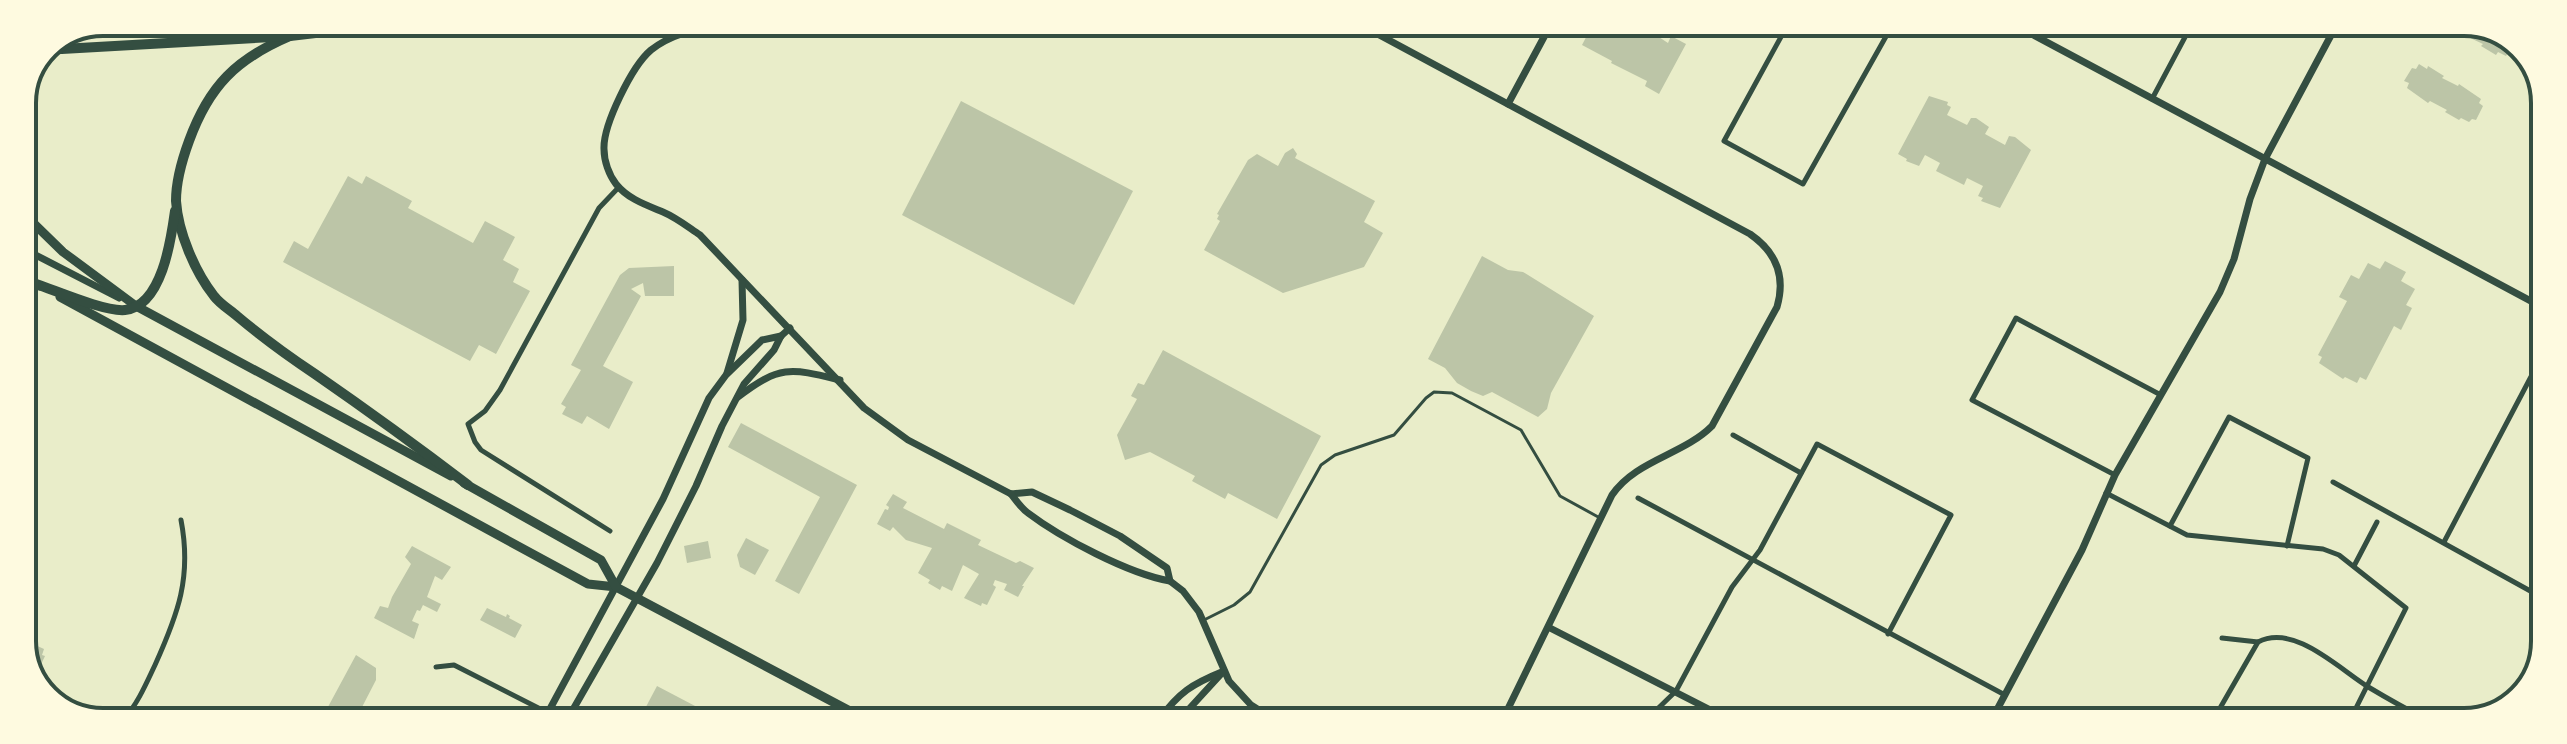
<svg xmlns="http://www.w3.org/2000/svg" width="2567" height="744" viewBox="0 0 2567 744" font-family="'Fira Sans',sans-serif">
	<style>
		.building { fill: #bcc5a7 }
		.lines { fill: none; stroke-linecap: round; stroke-linejoin: round }
		.service { stroke: #344e41; stroke-width: 3 }
		.minor { stroke: #344e41; stroke-width: 5 }
		.tertiary { stroke: #344e41; stroke-width: 7 }
		.secondary { stroke: #344e41; stroke-width: 7 }
		.trunk { stroke: #344e41; stroke-width: 9 }
		.motorway { stroke: #344e41; stroke-width: 10 }
		.rim { fill: none; stroke: #344e41; stroke-width: 4 }
	</style>
	<rect width="100%" height="100%" fill="#e9edc9"/>
	<!-- building -->
	<g class="building">
		<polygon points="1593,24 1639,24 1668,43 1671,36 1686,44 1659,94 1645,86 1647,81 1611,63 1612,61 1582,45"/>
		<polygon points="2447,25 2484,25 2517,45 2513,55 2508,53 2506,56 2498,52 2496,55 2481,46 2483,44 2466,36 2465,38"/>
		<polygon points="2419,64 2427,69 2428,66 2444,76 2442,78 2458,86 2459,84 2481,99 2479,103 2483,106 2476,120 2472,119 2469,122 2461,118 2459,120 2445,112 2447,110 2430,101 2428,103 2407,88 2409,83 2404,81 2412,68 2416,69"/>
		<polygon points="1929,96 1948,102 1947,105 1951,107 1947,115 1967,125 1971,118 1976,118 1989,127 1985,134 2005,145 2009,136 2015,137 2031,150 2000,208 1981,201 1983,198 1978,196 1983,186 1967,178 1964,185 1936,171 1940,163 1925,155 1919,166 1906,161 1907,159 1898,154"/>
		<polygon points="961,101 1133,191 1074,305 902,215"/>
		<polygon points="1293,148 1297,154 1295,158 1375,201 1364,222 1383,233 1364,267 1283,293 1204,250 1220,221 1217,219 1219,215 1217,214 1248,160 1257,154 1278,166 1285,153"/>
		<polygon points="348,176 362,184 366,176 412,201 408,208 473,243 485,221 515,237 503,260 519,269 513,282 530,291 496,354 479,345 470,361 283,262 294,241 308,249"/>
		<polygon points="1482,256 1508,270 1523,272 1594,316 1551,393 1547,409 1538,417 1492,392 1483,396 1471,391 1457,383 1445,368 1428,359"/>
		<polygon points="2385,261 2406,272 2401,281 2415,289 2406,305 2412,308 2401,330 2394,326 2366,380 2360,377 2357,383 2345,377 2343,379 2319,363 2322,357 2318,355 2347,301 2339,297 2351,275 2359,279 2368,263 2380,269"/>
		<polygon points="674,266 674,296 645,296 643,283 631,289 641,296 603,366 633,382 609,429 587,416 582,424 562,414 566,407 561,404 581,370 571,365 620,275 629,268"/>
		<polygon points="1163,350 1321,436 1277,519 1228,493 1225,499 1192,481 1195,476 1150,452 1125,460 1117,435 1137,399 1131,396 1138,383 1144,385"/>
		<polygon points="741,423 857,485 799,594 775,581 820,497 728,447"/>
		<polygon points="893,494 907,502 903,508 944,529 947,523 981,540 978,545 1016,563 1020,561 1034,568 1022,586 1024,586 1018,597 1004,590 1007,584 995,580 993,585 996,587 987,605 982,603 981,606 964,598 979,574 963,565 952,591 942,586 940,590 928,583 930,580 918,573 932,548 906,540 893,527 890,531 877,524 885,509 888,510 889,507 886,505"/>
		<polygon points="746,538 769,550 755,575 740,567 737,555"/>
		<polygon points="708,541 711,558 687,563 684,546"/>
		<polygon points="412,546 451,567 442,580 435,576 427,597 441,604 437,612 423,605 420,611 417,610 412,621 419,624 414,639 374,618 380,606 388,608 392,597 411,564 405,557"/>
		<polygon points="487,608 506,617 507,614 510,616 509,618 522,625 515,638 480,620"/>
		<polygon points="22,639 44,649 42,655 45,656 35,677 22,647"/>
		<polygon points="356,655 376,668 376,680 360,711 377,720 324,720 322,718"/>
		<polygon points="657,686 697,707 690,720 639,720"/>
	</g>
	<g class="lines">
		<!-- service -->
		<polyline class="service" points="1204,620 1234,605 1250,592 1321,465 1335,455 1394,435 1426,398 1434,392 1452,393 1521,430 1560,496 1600,518"/>
		<!-- minor -->
		<g class="minor">
			<polyline points="1788,24 1724,141 1803,184 1893,24"/>
			<polyline points="2040,39 2048,24"/>
			<polyline points="2152,99 2192,24"/>
			<polyline points="1733,435 1801,473"/>
			<polyline points="2115,475 1972,400 2016,318 2159,394"/>
			<polyline points="2333,482 2543,598"/>
			<polyline points="2106,493 2187,535 2323,549 2339,555 2406,608 2349,722"/>
			<polyline points="1638,498 2005,695"/>
			<polyline points="2170,526 2229,417 2308,458 2287,546"/>
			<polyline points="610,531 481,450 475,442 468,424 485,411 500,390 599,208 619,187"/>
			<polyline points="2444,542 2544,352"/>
			<polyline points="2354,566 2377,522"/>
			<polyline points="2222,638 2258,642"/>
			<polyline points="436,667 454,665 562,720"/>
			<path d="M124,719C138,703 146,684 155,665C178,614 192,577 181,520"/>
			<polyline points="1645,721 1676,691 1732,587 1760,550 1817,444 1951,515 1888,634"/>
			<path d="M2212,722L2258,642C2295,623 2340,670 2370,688C2390,700 2410,711 2431,722"/>
		</g>
		<!-- tertiary -->
		<g class="tertiary">
			<path d="M834,23L684,33C672,37 661,42 651,50C632,66 603,125 604,149C604,161 609,175 616,184C628,199 646,205 663,212C677,218 688,227 700,235L864,408L908,440L1011,494L1032,492L1070,510L1120,536L1167,568L1170,581L1183,591L1199,612L1229,681L1251,705L1276,721"/>
			<path d="M1357,23L1750,234C1776,252 1786,276 1777,307L1712,426C1683,455 1636,460 1612,495L1502,721"/>
			<polyline points="1508,104 1551,24"/>
			<polyline points="727,373 743,320 742,280"/>
			<path d="M738,397C780,365 790,368 840,380"/>
			<path d="M1011,494C1016,500 1021,508 1028,513C1061,538 1129,574 1170,581"/>
			<polyline points="1550,628 1732,721"/>
			<polyline points="544,720 663,499 709,398 726,375 762,340 781,336"/>
			<polyline points="567,720 657,563 696,486 722,426 744,384 774,350 781,336 790,328"/>
			<path d="M1158,721C1179,692 1192,684 1224,671"/>
			<polyline points="1178,721 1222,673"/>
			<polyline points="1991,721 2082,550 2115,475 2220,292 2234,259 2250,199 2265,159 2337,24"/>
		</g>
		<!-- secondary -->
		<g class="secondary">
			<polyline points="2013,24 2544,308"/>
			<polyline points="22,248 119,298"/>
		</g>
		<!-- trunk -->
		<g class="trunk">
			<polyline points="22,212 63,252 136,306 451,476"/>
			<polyline points="22,276 40,286"/>
			<polyline points="60,297 588,584 616,587 867,720"/>
			<polyline points="464,483 601,560 616,587"/>
		</g>
		<!-- motorway -->
		<g class="motorway">
			<path d="M290,36C236,59 209,86 189,141C182,160 176,180 176,201C178,232 195,272 214,296C220,304 230,310 237,316C262,337 288,356 315,374C367,410 418,447 468,485"/>
			<polyline points="44,50 290,36 409,22"/>
			<path d="M36,284C57,291 105,312 125,310C162,306 171,240 175,211"/>
		</g>
	</g>
	<!-- crop -->
	<path d="M0 0H2567V744H0ZM103 36H2464A67 67 0 0 1 2531 103V641A67 67 0 0 1 2464 708H103A67 67 0 0 1 36 641V103A67 67 0 0 1 103 36Z" fill="#fefae0" fill-rule="evenodd"/>
	<path class="rim" d="M103 36H2464A67 67 0 0 1 2531 103V641A67 67 0 0 1 2464 708H103A67 67 0 0 1 36 641V103A67 67 0 0 1 103 36Z"/>
</svg>
